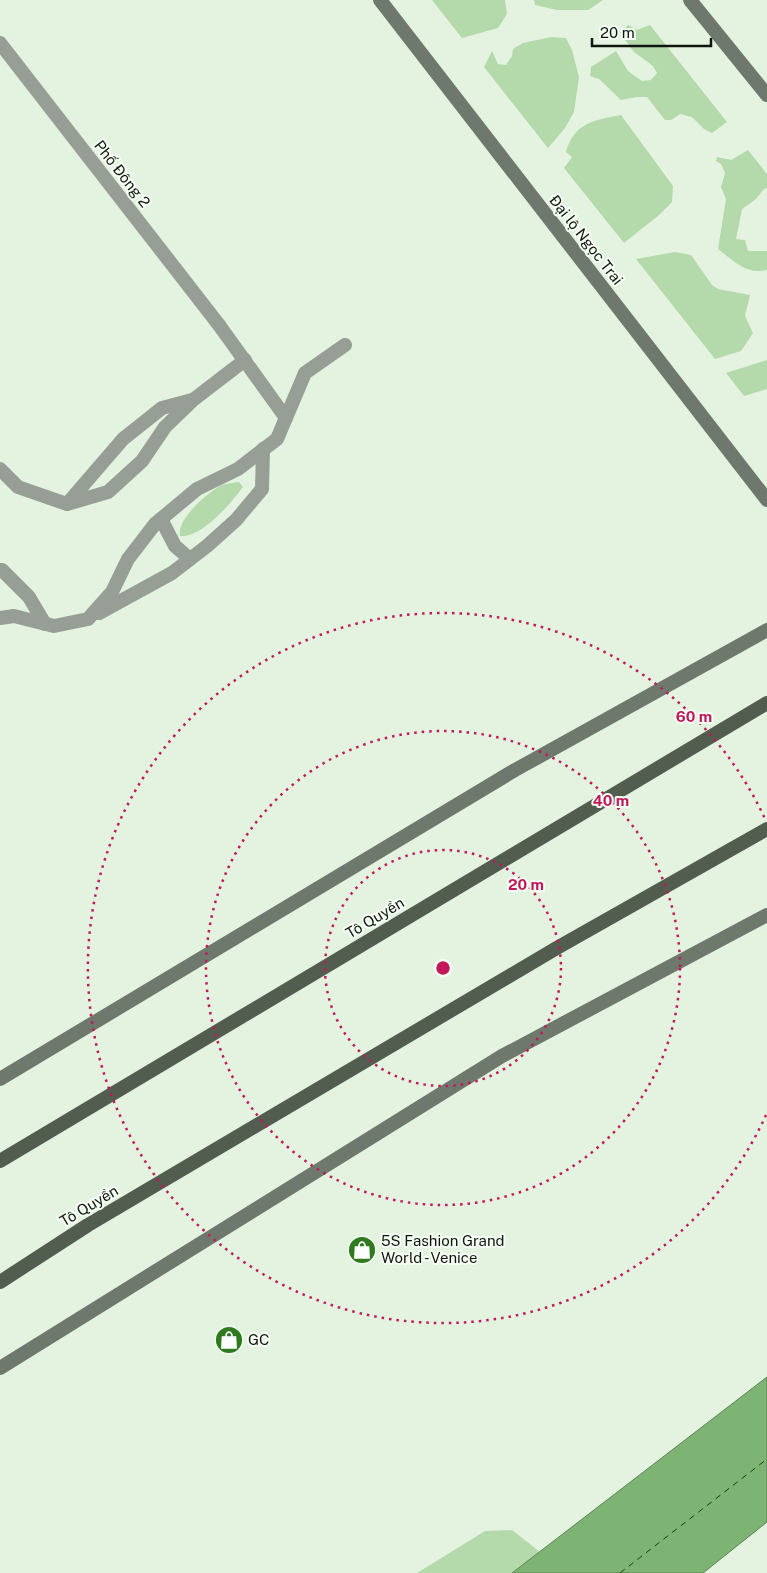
<svg xmlns="http://www.w3.org/2000/svg" width="767" height="1573" viewBox="0 0 767 1573" font-family="'Public Sans',sans-serif">
	<style>
		.green { fill: #b4daac }
		.water { fill: #7db473; stroke: #5c8455 }
		.lines { fill: none; stroke-linecap: round; stroke-linejoin: round }
		.ferry { stroke: #183d11; stroke-width: 1; stroke-dasharray: 6 5; stroke-linecap: butt }
		.pedestrian { stroke: #979e96; stroke-width: 14 }
		.minor { stroke: #979e96; stroke-width: 14 }
		.secondary { stroke: #6f786d; stroke-width: 14 }
		.primary { stroke: #525d50; stroke-width: 14 }
		.ring { fill: none; stroke: #c2185b; stroke-width: 2.5; stroke-dasharray: 2.5 5 }
		.labels { text-anchor: middle; stroke-width: 4; stroke-linejoin: round; paint-order: stroke }
		.street-label { font-size: 15px; fill: #10150f; stroke: #f5fef3 }
		.poi-label { font-size: 15px; fill: #10150f; stroke: #f5fef3; text-anchor: start }
		.centre { fill: #c2185b; stroke: #f5fef3; stroke-width: 2.5 }
		.ring-label { font-size: 15px; text-anchor: middle; font-weight: bold; fill: #c2185b; stroke: #f5fef3; stroke-width: 4; stroke-linejoin: round; paint-order: stroke }
	</style>
	<rect width="100%" height="100%" fill="#e3f3e0"/>
	<!-- green -->
	<g class="green">
		<polygon points="432,0 505,0 507,14 498,28 462,38"/>
		<polygon points="534,0 603,0 588,10 557,10 535,5"/>
		<polygon points="628,25 637,30 650,25 727,122 712,133 704,129 692,117 680,114 671,120 665,120 647,97 637,97 621,100 599,79 590,76 591,67 616,51 628,71 642,81 651,80 657,73 653,66 634,52 620,33"/>
		<polygon points="551,37 566,38 572,50 579,77 574,112 565,128 548,148 484,67 492,51 498,64 506,65 512,56 513,49 523,43"/>
		<path d="M621,115L673,186L672,202L659,215L624,243L564,168L572,157L566,152C574,123 594,120 621,115Z"/>
		<path d="M748,150L767,174V188L764,189L756,199L742,209L736,239L745,240L748,251H767V270C746,275 734,261 718,249L726,199L721,187L725,173L721,164L716,161L717,157L731,160Z"/>
		<polygon points="675,252 691,255 712,285 718,289 750,295 745,316 753,333 741,351 715,359 636,259"/>
		<polygon points="767,360 767,389 744,396 726,373"/>
		<path d="M239,482L243,487C231,503 202,538 180,536C176,520 207,493 220,486C226,483 233,483 239,482Z"/>
		<polygon points="512,1530 540,1552 512,1573 417,1573 485,1531"/>
	</g>
	<!-- water -->
	<polygon class="water" points="767,1377 767,1522 703,1573 512,1573"/>
	<g class="lines">
		<!-- ferry -->
		<polyline class="ferry" points="620,1573 767,1459"/>
		<!-- pedestrian -->
		<g class="pedestrian">
			<polyline points="219,325 286,418"/>
			<polyline points="0,469 18,487 67,504 108,492 142,461 165,427 193,400 245,360"/>
			<polyline points="67,504 123,439 162,408 192,400"/>
			<polyline points="161,519 175,546 190,559"/>
			<polyline points="0,570 2,570 29,597 45,624"/>
			<polyline points="99,613 172,573 207,546 236,520 262,489 263,449"/>
			<polyline points="0,618 14,616 54,626 88,619 112,592 128,559 155,524 197,489 238,469 277,439 305,373 345,345"/>
		</g>
		<!-- minor -->
		<polyline class="minor" points="0,43 219,325"/>
		<!-- secondary -->
		<g class="secondary">
			<polyline points="380,0 767,500"/>
			<polyline points="690,0 767,95"/>
			<polyline points="0,1079 515,770 767,630"/>
			<polyline points="0,1368 502,1056 767,915"/>
		</g>
		<!-- primary -->
		<g class="primary">
			<polyline points="0,1161 767,703"/>
			<polyline points="0,1282 88,1225 555,949 767,829"/>
		</g>
	</g>
	<!-- distance rings -->
	<g class="ring">
		<circle cx="443" cy="968" r="118"/>
		<circle cx="443" cy="968" r="237"/>
		<path d="M766 1115A355 355 0 1 1 766 821"/>
	</g>
	<!-- icons -->
	<defs>
		<symbol id="shop-disc" viewBox="-11 -11 22 22"><circle r="9.5" fill="#2f791f" stroke="#f5fef3"/><path d="M-5-2.5h2.3a2.7 3.5 0 0 1 5.4 0H5L5.5 6h-11ZM-1.5-2.5h3a1.5 2.3 0 0 0-3 0Z" fill="#fff"/></symbol>
	</defs>
	<g fill-rule="evenodd">
		<use href="#shop-disc" x="346" y="1234" width="32" height="32"/>
		<use href="#shop-disc" x="213" y="1324" width="32" height="32"/>
	</g>
	<g class="labels">
		<!-- street labels -->
		<g class="street-label">
			<text transform="translate(122 174) rotate(52)" y="5">Phố Đông 2</text>
			<text transform="translate(586 240) rotate(52)" y="5">Đại lộ Ngọc Trai</text>
			<text transform="translate(375 918) rotate(-31)" y="5">Tô Quyền</text>
			<text transform="translate(89 1206) rotate(-31)" y="5">Tô Quyền</text>
		</g>
		<!-- poi labels -->
		<g class="poi-label">
			<text x="381" y="1246">5S Fashion Grand<tspan x="381" dy="17">World - Venice</tspan></text>
			<text x="248" y="1345">GC</text>
		</g>
	</g>
	<circle cx="443" cy="968" r="8" class="centre"/>
	<g class="ring-label">
		<text x="694" y="722">60 m</text>
		<text x="611" y="806">40 m</text>
		<text x="526" y="890">20 m</text>
	</g>
	<!-- scale -->
	<path d="M592 38v8h119v-8" fill="none" stroke="#10150f" stroke-width="2.5"/>
	<text x="600" y="38" font-size="15" fill="#10150f" stroke="#f5fef3" stroke-width="4" paint-order="stroke">20 m</text>
</svg>
